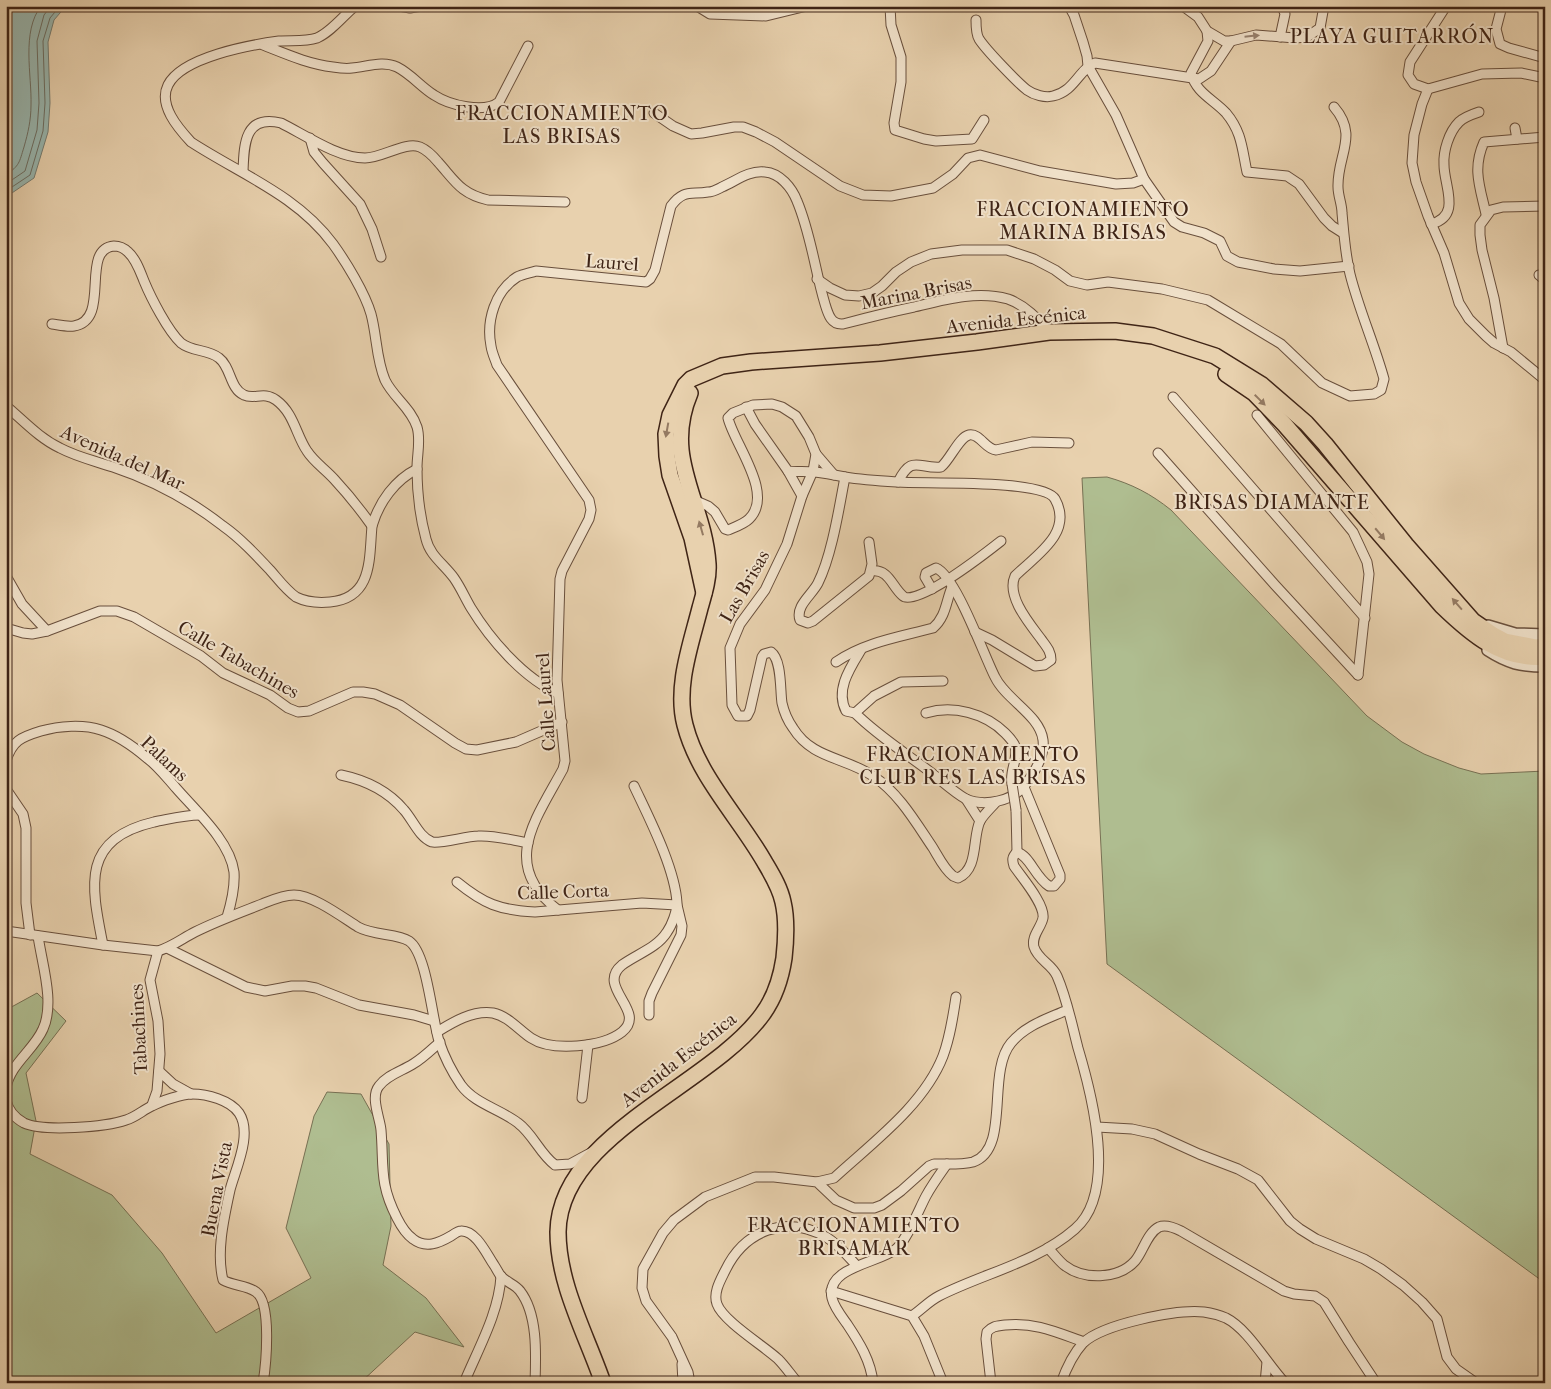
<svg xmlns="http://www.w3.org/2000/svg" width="1551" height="1389" viewBox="0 0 1551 1389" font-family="'IM FELL French Canon',serif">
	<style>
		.green { fill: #afbd90; stroke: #777053 }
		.water { fill: #98b6af; stroke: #747c72 }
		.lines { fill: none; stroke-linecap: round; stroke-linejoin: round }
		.shore { stroke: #6c6d62; stroke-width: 1 }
		.minor-casing { stroke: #694f3c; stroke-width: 11 }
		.tertiary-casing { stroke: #694f3c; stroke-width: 14 }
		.primary-casing { stroke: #3f2416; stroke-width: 18 }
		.minor { stroke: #f0e1ca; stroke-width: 9 }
		.tertiary { stroke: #f0e1ca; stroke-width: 11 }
		.primary { stroke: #e8d1ae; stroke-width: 15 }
		.minor-bridge-casing { stroke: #694f3c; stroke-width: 11; stroke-linecap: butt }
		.minor-bridge { stroke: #f0e1ca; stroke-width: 9 }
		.oneway { fill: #988270 }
		.oneway2 { fill: #947a62 }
		.labels { text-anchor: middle; stroke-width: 4; stroke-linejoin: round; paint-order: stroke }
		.street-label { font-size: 19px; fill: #3f2416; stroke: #f0e1ca }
		.neighbourhood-label { font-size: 20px; letter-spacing: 1px; fill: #3f2416; stroke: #f0e1ca }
	</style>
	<rect width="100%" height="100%" fill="#e8d1ae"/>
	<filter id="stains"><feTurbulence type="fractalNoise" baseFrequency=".004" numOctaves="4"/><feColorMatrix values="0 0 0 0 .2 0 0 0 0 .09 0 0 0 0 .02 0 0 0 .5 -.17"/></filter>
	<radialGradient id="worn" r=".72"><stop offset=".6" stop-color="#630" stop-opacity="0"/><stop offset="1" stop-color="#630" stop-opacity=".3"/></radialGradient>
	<!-- green -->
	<g class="green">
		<path d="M1107,477C1132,484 1151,494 1171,510L1367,716L1402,742L1424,754L1459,768L1481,774L1545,771V1283L1107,964L1082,478Z"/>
		<polygon points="37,993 66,1021 26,1073 36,1121 30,1154 112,1195 162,1253 216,1333 311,1278 286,1228 314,1116 327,1092 361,1094 389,1144 391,1226 383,1265 426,1298 464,1347 415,1332 360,1383 6,1383 6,1010"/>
	</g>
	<!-- water -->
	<polygon class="water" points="6,6 66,6 54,20 48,42 50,103 48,132 34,178 6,197"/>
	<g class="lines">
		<!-- shore -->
		<g class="shore">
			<path d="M6,175C20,165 19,163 24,147C28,133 31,120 31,105C32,75 21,32 41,6"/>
			<polyline points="6,184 25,171 37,130 39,103 37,41 44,15 51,6"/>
			<polyline points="6,191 30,175 43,131 45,103 43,41 50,18 60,6"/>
		</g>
		<defs>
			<g id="minor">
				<path d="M355,6C343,16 331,32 317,38C305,42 291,40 279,41C250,45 182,57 168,85C158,105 178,128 191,142C240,174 297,195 333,244C346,262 365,293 371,314C377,336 376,359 385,380C393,397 411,408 417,427C421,440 417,454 417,468C417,490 420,517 426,539C430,556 444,564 454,578C461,588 465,598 471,608C490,639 524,679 558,693"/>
				<polyline points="399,6 410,8 421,6"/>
				<polyline points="697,6 710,14 766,16 807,6"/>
				<polyline points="890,6 891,25 901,57 901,82 894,123 895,130 924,139 936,141 972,139 984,120"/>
				<polyline points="1069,6 1074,15 1083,42 1087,56 1088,66 1116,115 1144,179 1174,222 1182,227 1204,233 1220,241 1227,256 1238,262 1274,269 1300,271 1349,266"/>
				<polyline points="1183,6 1198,17 1207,31 1224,41 1231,41 1256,35 1295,38 1307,37 1320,28 1324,6"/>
				<polyline points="1446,6 1410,62 1408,75 1414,84 1428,89 1482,74 1521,73 1545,78"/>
				<polyline points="1502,6 1496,29 1500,44 1509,48 1545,58"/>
				<path d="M976,20C976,26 976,34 979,39C986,50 1017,82 1027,90C1034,95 1045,98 1053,96C1075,91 1078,70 1095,63L1199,79L1211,71L1231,41"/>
				<path d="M1207,31L1208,41L1191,73C1196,93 1213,99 1226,113C1242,132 1242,149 1247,172L1287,176L1299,184L1324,218L1332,226L1343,233"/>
				<polyline points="1280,37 1285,14 1282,6"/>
				<path d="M263,45C286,54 308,64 333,67C339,68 346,69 352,68C366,67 383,60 397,67C411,74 421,87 434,95C449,105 484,114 499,102L528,46"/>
				<polyline points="1428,89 1422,104 1414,135 1412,163 1416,182 1428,216 1444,253 1459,303 1469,319 1486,336 1494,343 1511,352 1545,380"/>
				<polyline points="654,113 673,126 691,134 702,133 734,127 743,127 756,132 775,142 840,186 863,195 891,196 933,188 953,174 968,158 980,155 1040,171 1116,184 1133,183 1144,179"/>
				<polyline points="1515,128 1517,139"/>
				<polyline points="310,138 314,152 323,163 360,204 372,229 381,257"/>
				<path d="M243,172C244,145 244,114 281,123C305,135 338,158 365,158C382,158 406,141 420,147C427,150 433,156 438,162C455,181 461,194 488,200L565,202"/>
				<path d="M1486,214C1480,187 1472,169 1484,142L1545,137"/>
				<path d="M1431,224C1462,216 1444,186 1444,165C1443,151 1449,132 1459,122C1464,117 1473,114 1479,112"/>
				<polyline points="1539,275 1545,280"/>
				<path d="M817,279L830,288L845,295L859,296L872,293L882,286L896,272L911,262L931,254L962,250H1007L1034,259L1055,270L1070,281L1087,285L1108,282L1162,289L1208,300L1281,344L1322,383L1350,396L1374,394L1381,390L1384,379C1374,343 1359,310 1350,274C1345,253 1344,234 1342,213C1342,204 1338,196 1338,187C1337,155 1359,136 1334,107"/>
				<path d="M52,324C59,325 67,327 74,326C112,320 79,249 114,246C119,246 124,248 128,252C136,259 140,271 144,281C151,298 168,331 181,343C192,352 208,349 219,358C231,367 230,389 244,395C254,400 264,391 276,400C294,413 296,435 307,451C314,462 325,469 334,479C347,493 360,509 372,526"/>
				<polyline points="1503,348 1494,298 1482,250 1480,235 1480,225 1491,210 1503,207 1545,206"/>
				<polyline points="1173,397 1365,618"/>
				<path d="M6,406C24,421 39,438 60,448C77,457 95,461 113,467C152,480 191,501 223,526C240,538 255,554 270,570C278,579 286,590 296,597C306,602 319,603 330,602C373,598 369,559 372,526C379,502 395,480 417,469"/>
				<path d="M746,407L755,424L788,471C797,472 806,471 815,472C825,473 835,475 845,477C863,480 881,481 898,482C924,484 1044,479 1055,499C1074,533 1035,556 1015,576C1006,596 1029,623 1041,639C1046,646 1051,651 1051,660L1044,665L1035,666L992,640L975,632"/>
				<polyline points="1257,415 1353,532 1367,562 1369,574 1358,675"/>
				<polyline points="1158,453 1275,585 1358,675"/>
				<polyline points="816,454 834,475"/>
				<polyline points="788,471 802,496"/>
				<path d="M845,477C839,508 832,555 818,583C812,595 795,606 800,620L808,623L813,621L869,576L872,564L869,542"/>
				<path d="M898,482C912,454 918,469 941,467C950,460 959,437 969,435C980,433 985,449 996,450L1032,442L1069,443"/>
				<path d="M692,499L708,506L715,512L725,529L728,530C735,527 744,524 749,519C775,494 734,444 728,418L733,413L753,405L772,404L782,407L796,416L809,437L816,454L813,471L802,496L787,544L765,590L740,624L730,648L732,705L738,716H747L750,710L762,657L764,654L771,652C782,660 780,691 782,703C784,712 788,721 793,728C812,759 845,757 873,776C899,793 916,823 933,848C939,858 944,869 953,876L958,878C979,869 972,838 980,821C984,814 991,808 996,802"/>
				<path d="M872,571C889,569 892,587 903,596C916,608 987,552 1001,541"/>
				<polyline points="6,576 22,604 47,631"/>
				<path d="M932,589L925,577L926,573L936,568C956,576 984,656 995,677C1006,700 1040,715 1043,740C1045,756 1035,772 1025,785C1013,801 985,807 966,799C955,793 943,782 933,774C907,754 878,736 855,713L874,696L901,682L943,681"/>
				<polyline points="6,628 23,633 32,634 47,631 100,611 117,611 134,617 201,656 223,673 270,695 288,708 298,712 309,711 353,692 363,692 375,694 400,705 455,743 466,749 477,750 516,742 562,722"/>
				<path d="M836,662C865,642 900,637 933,628C946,617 946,601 952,587"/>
				<path d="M855,713L846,711C835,690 850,668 861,650"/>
				<path d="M926,713C953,705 985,713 1005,733C1009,737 1013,741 1015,746C1019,758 1009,771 1012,784"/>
				<path d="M6,761C12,741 21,737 41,731C59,726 83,724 101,730C117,735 134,747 147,758C158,766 167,778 176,788C195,810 230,841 234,872C235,886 231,904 227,917"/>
				<path d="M341,775C365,780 388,791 404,810C413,820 419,837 432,842C440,844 467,836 478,836C495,835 511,840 528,843"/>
				<polyline points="6,789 23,814 26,828 26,903 30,935"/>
				<polyline points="966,799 980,821"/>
				<polyline points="1016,810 1017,852"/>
				<path d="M457,882C484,904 499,910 535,912L642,903L677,905L682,926L681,935L652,993L649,1001V1015"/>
				<path d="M558,910C499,865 536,819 563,769L565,761L557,680L560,579L562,571L589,519L591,510L589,500L497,365C495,359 492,353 491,346C486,321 495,291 517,277C523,274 530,273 536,271L646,282L650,279L655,270L671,206C684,189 690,195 708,192C713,192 718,189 722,187C736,181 749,170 765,172C780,173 792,188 797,201C811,234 815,271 825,304C828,314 831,325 843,324C866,318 890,312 914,307C943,300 977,290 1008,299C1025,305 1038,319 1049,332"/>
				<path d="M6,931L103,945L158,951C172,947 183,938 195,932C217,921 239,913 262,904C272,900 283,895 294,895C313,895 342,917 358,927C374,936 397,933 409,941C427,953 432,1019 439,1041C444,1056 452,1072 461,1085C475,1104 500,1109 518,1123C533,1134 540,1154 555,1165L570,1164L594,1151"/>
				<path d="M103,945C91,885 81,839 154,822C170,819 184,815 200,815"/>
				<polyline points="167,948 246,987 265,991 292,986 305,986 316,988 359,1005 414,1015 434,1021"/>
				<path d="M437,1032C453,1022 473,1010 493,1013C508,1016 519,1030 531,1038C552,1052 603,1047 622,1032C648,1011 595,987 622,965C637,954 657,948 667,932C672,925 677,911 677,903C675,868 649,818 634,786"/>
				<path d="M440,1042C431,1050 423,1058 413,1064C402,1071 387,1075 379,1086C370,1097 380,1118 381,1130C384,1167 379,1183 397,1218C401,1226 406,1234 413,1239C426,1249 439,1243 451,1236C454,1234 458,1231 461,1231C476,1230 487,1255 494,1265C496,1268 498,1272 500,1275C505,1282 515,1284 520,1291C538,1314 536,1355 535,1383"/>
				<polyline points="159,1071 173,1084 191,1094"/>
				<path d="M6,1088C10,1064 34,1050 43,1029C55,1003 42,964 38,936"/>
				<polyline points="582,1098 588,1045"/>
				<path d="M6,1100C8,1110 15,1118 24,1123C43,1132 106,1127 126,1120C136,1117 143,1110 152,1106C161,1101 182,1094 192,1094C207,1094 230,1100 239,1113C253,1134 235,1170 230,1190C224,1218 216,1252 223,1280C233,1286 247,1285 256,1292C272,1303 266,1365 263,1383"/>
				<polyline points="152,1105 157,1091 160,1054 158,1021 150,980 158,951"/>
				<polyline points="1097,1127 1132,1129 1155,1134 1199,1154 1238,1169 1258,1180 1290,1221 1300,1229 1316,1239 1364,1259 1381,1269 1403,1285 1422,1302 1437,1319 1447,1357 1456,1369 1476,1383"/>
				<path d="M817,1182L834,1178C872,1143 924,1105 943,1056C950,1037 953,1017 956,997"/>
				<path d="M1048,1248C1053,1253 1058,1260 1064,1265C1083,1280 1118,1280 1135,1261C1143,1252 1147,1233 1159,1227C1166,1224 1175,1228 1181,1231L1284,1291L1294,1294L1315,1296L1324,1302L1349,1342L1376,1383"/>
				<polyline points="831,1291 912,1316 924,1336 943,1383"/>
				<path d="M912,1316C921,1310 929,1301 939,1296C984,1273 1036,1263 1075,1229C1118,1192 1092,1095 1078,1048C1072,1025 1067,999 1057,976C1052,964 1038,960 1034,947C1031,936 1041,928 1043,918C1045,904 1022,878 1014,866C1012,860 1012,857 1017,852C1030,856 1035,877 1049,886H1054L1060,879V875L1024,787"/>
				<polyline points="682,1364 683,1383"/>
				<path d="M464,1383C478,1349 499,1313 501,1276"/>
				<path d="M690,1383L688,1372L672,1337L646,1301L642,1288L643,1269L663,1233L674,1220L705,1197L755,1177H774L817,1182L836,1200L854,1208H874L882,1205L901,1191L929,1166L934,1164C946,1164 962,1165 973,1162C1011,1149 986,1073 1011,1043C1026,1025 1047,1019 1067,1010"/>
				<path d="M798,1383C791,1375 785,1366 778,1359C764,1346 723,1321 717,1304C713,1293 720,1281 725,1271C744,1231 785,1214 826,1237C838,1244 847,1255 856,1265"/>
				<path d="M873,1383C871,1361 859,1342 847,1324C842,1317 834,1307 832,1298C825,1267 879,1263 896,1249C907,1240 919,1209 926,1196C932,1185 940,1174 947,1164"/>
				<path d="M991,1383L986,1339L987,1332C992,1326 997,1326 1005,1325C1035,1322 1056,1332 1084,1342"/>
				<path d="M1061,1383C1066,1369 1073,1354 1083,1343C1103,1324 1177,1309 1204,1312C1211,1313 1219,1315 1226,1318C1248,1329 1267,1364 1285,1383"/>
				<polyline points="1265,1383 1267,1362"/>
			</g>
			<g id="tertiary">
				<polyline points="1488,626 1515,634 1545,635"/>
				<path d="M1488,650C1508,663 1521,666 1545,666"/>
			</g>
			<g id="primary">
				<path d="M1226,374L1254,393L1285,425L1442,606C1471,634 1502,661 1545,657"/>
				<polyline points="704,593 692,538 670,475 667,456 666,434 670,415 685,385 691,379 722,366 751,362 880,353 977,342 1049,332 1115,331 1153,336 1215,356 1262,385 1306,423 1325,444 1406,545 1473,621 1492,634 1505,641 1536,647 1545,646"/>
				<path d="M603,1383C586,1334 558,1284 558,1232C559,1135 710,1086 762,1015C774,999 781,978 784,958C786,940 787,919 783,902C780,887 771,873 764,861C738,816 698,776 685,725C675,687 691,644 700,608C704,594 709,578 708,564C704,501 662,459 690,393"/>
			</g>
		</defs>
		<!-- minor casing -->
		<use href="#minor" class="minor-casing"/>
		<!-- tertiary casing -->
		<use href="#tertiary" class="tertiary-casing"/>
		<!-- primary casing -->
		<use href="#primary" class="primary-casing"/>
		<!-- minor -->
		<use href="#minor" class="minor"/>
		<!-- tertiary -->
		<use href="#tertiary" class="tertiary"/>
		<!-- primary -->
		<use href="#primary" class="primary"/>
		<defs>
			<polyline id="minor-bridge" points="1012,784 1016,810"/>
		</defs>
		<!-- minor-bridge casing -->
		<use href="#minor-bridge" class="minor-bridge-casing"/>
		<!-- minor-bridge -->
		<use href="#minor-bridge" class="minor-bridge"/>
	</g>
	<!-- one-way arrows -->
	<defs><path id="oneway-solid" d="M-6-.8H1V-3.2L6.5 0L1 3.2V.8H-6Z" transform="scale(1.25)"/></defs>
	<use class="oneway" href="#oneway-solid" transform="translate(1252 36) rotate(-6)"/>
	<g class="oneway2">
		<use href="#oneway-solid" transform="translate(1260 400) rotate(45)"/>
		<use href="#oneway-solid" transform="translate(667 430) rotate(100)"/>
		<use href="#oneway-solid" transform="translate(701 528) rotate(-106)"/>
		<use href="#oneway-solid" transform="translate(1380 534) rotate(50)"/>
		<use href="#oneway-solid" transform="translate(1457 604) rotate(-131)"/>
	</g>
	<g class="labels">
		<!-- street labels -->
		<g class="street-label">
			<text transform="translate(612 262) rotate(4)" y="7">Laurel</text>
			<text transform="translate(916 292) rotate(-11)" y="7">Marina Brisas</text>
			<text transform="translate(1016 319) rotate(-6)" y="7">Avenida Escénica</text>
			<text transform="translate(123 457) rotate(24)" y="7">Avenida del Mar</text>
			<text transform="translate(744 586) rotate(-60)" y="7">Las Brisas</text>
			<text transform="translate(239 659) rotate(30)" y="7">Calle Tabachines</text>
			<text transform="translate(545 702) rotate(-94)" y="7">Calle Laurel</text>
			<text transform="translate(165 758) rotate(43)" y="7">Palams</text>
			<text transform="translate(563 891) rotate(-2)" y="7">Calle Corta</text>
			<text transform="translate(138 1029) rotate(-93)" y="7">Tabachines</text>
			<text transform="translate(678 1059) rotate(-38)" y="7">Avenida Escénica</text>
			<text transform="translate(216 1189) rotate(-79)" y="7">Buena Vista</text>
		</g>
		<!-- neighbourhood labels -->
		<g class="neighbourhood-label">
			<text x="1392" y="43">PLAYA GUITARRÓN</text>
			<text x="562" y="120">FRACCIONAMIENTO<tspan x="562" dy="23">LAS BRISAS</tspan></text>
			<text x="1083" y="216">FRACCIONAMIENTO<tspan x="1083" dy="23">MARINA BRISAS</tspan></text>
			<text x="1272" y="509">BRISAS DIAMANTE</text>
			<text x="973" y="761">FRACCIONAMIENTO<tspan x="973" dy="23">CLUB RES LAS BRISAS</tspan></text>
			<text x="854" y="1232">FRACCIONAMIENTO<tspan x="854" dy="23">BRISAMAR</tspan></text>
		</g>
	</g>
	<!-- margin -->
	<rect width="1551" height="1389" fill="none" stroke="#e8d1ae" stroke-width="25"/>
	<rect x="8" y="8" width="1536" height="1374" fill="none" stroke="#3f2416" stroke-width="2.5"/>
	<rect x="12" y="12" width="1526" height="1364" fill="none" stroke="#3f2416"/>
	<rect width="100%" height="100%" filter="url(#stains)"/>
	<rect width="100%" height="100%" fill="url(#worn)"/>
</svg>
